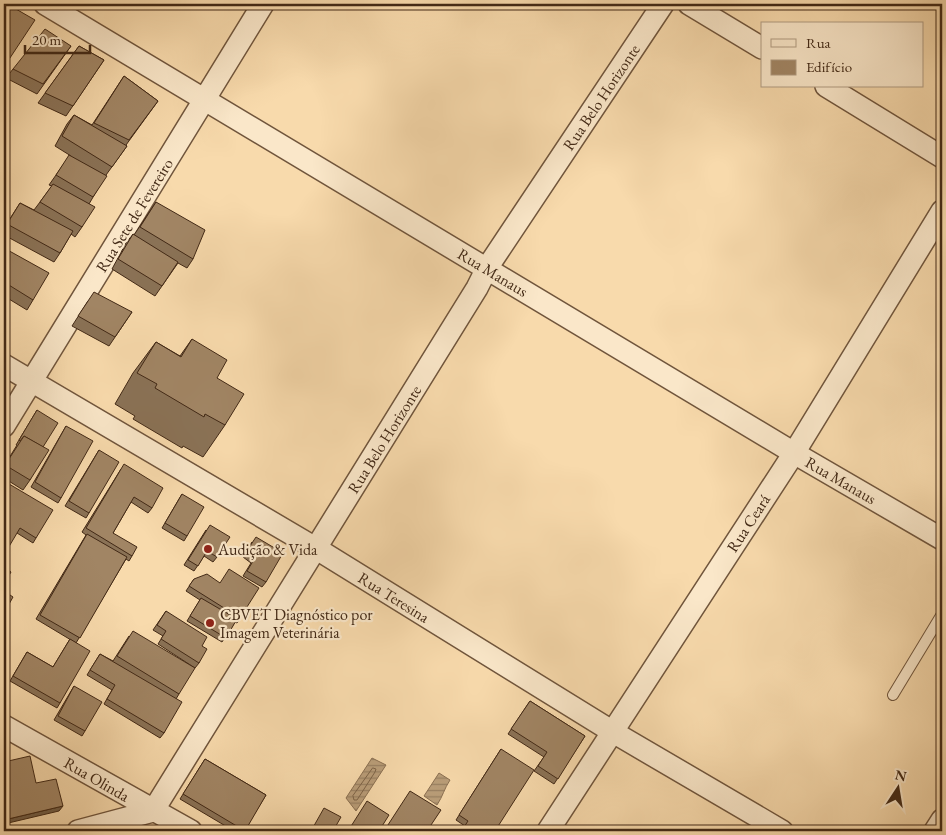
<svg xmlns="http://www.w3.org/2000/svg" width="946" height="835" viewBox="0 0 946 835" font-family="'EB Garamond',serif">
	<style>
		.water { fill: url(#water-rules); stroke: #8a6f51 }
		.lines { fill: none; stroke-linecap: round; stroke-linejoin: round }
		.shore { stroke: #7e6448; stroke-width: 1 }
		.service-casing { stroke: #70553c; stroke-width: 12 }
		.minor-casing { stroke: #70553c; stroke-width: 24 }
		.service { stroke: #fae7c9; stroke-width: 10 }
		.minor { stroke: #fae7c9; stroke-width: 21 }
		.wall { fill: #8a7256; stroke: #422916 }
		.shaded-wall { fill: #715d46; stroke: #422916 }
		.building { fill: #a18564; stroke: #422916 }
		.poi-dot { fill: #8f2418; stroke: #fae7c9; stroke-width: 2 }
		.labels { text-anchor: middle; stroke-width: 4.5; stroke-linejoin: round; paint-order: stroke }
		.street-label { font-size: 16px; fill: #422916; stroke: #fae7c9 }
		.poi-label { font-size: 16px; fill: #422916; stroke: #fae7c9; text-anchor: start }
	</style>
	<defs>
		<pattern id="water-rules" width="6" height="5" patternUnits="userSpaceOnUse" patternTransform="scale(1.25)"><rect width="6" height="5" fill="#ba9e79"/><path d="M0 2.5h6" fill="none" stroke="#998162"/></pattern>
	</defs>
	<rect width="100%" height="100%" fill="#f8daac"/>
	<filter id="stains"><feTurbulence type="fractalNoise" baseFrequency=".004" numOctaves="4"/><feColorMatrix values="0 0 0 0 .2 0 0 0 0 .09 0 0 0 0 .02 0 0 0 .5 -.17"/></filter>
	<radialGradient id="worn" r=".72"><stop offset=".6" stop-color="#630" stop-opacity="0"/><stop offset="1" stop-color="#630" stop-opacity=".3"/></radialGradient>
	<!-- water -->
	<g class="water">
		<polygon points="372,758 386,765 356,811 346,798"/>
		<path d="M439,773L450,780C444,789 443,796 437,805L424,796Z"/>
	</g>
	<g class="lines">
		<!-- shore -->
		<polygon class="shore" points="373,768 376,769 375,772 357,800 354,800 353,796"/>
		<defs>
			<polyline id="service" points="893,695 942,614"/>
			<g id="minor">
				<polyline points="45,4 794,453 942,539"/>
				<polyline points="689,4 762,48"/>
				<polyline points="826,86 942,157"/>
				<polyline points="4,365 317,549 613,732 782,831"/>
				<polyline points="4,426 263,4"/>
				<polyline points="4,726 191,831"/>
				<polyline points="78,831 153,811 477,288 487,268 663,4"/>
				<polyline points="548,831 794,453 942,211"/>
				<polyline points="935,831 942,820"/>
			</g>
		</defs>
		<!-- service casing -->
		<use href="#service" class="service-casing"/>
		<!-- minor casing -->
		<use href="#minor" class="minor-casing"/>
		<!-- service -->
		<use href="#service" class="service"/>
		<!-- minor -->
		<use href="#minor" class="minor"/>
	</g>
	<!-- wall -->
	<g class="wall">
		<polygon points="71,46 37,94 6,78 13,69"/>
		<polygon points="79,46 104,60 66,116 38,103"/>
		<polygon points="124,76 158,101 126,145 127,146 106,175 89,204 82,227 75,237 71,234 60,253 54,262 4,235 4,228 20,203 34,210 52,186 49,185 63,165 71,156 55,146 67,124 74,115 92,125"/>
		<polygon points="156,202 193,259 187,268 178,263 155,296 112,269 126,243 133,234 134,235"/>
		<polygon points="4,248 33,300 27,310 4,296"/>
		<polygon points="88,301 132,312 109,346 72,326"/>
		<polygon points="192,339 217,378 225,425 203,457 183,446 182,448 133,419 135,416 115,404 133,373 156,342 180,356"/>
		<polygon points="37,410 43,447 30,480 23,490 4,478 4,466 17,445 16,445"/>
		<polygon points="66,426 61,498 58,503 31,487"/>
		<polygon points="99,450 89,513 86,518 65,506"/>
		<polygon points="121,469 152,508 148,513 131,502 113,533 132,556 129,561 126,559 76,643 36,619 86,535 82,532"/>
		<polygon points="4,481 36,538 33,543 17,533"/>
		<polygon points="182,494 187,536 184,541 162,528"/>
		<polygon points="206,530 217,557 213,562 204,556 194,571 184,565"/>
		<polygon points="252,542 266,582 262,587 243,576 251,563 243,557"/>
		<polygon points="194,579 240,618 237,623 235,622 222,642 187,621 200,600 186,591"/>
		<polygon points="166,611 202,646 199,663 195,668 158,644 163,636 153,630"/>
		<polygon points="129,636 179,694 176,699 164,733 160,738 104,704 112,690 87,675 100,654 113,661"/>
		<polygon points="70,639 60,703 57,708 10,681 27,652 53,667"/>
		<polygon points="74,686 85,731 82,736 54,720"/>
		<polygon points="530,701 585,736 554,784 534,771 544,757 508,734"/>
		<polygon points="501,749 495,831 461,831 465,826 456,820"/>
		<polygon points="205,759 266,795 244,831 234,831 180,799"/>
	</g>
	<!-- shaded-wall -->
	<polygon class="shaded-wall" points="63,806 59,811 4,824 4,820"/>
	<!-- building -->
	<g class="building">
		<polygon points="9,5 35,20 4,67 4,13"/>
		<polygon points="45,29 71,46 43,84 13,69"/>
		<polygon points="79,46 104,60 73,106 45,93"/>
		<polygon points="124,76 158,101 129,140 94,123"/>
		<polygon points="74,115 127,146 112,167 62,136"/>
		<polygon points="69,155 107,176 93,197 56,175"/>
		<polygon points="53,184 95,207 82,227 40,202"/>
		<polygon points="156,202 205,230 193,259 140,227"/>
		<polygon points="20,203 73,231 60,253 7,224"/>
		<polygon points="133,234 178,262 162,286 118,259"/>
		<polygon points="4,248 49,273 33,300 4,282"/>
		<polygon points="94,292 132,312 115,337 78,316"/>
		<polygon points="192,339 227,360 217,378 244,394 225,425 205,414 204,417 155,388 157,384 137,373 156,342 181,357"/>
		<polygon points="37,410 58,423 43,447 24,436 20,441 19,440"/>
		<polygon points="66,426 93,441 61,498 35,482"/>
		<polygon points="24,436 49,450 30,480 5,465"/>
		<polygon points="99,450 119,462 89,513 69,501"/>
		<polygon points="124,464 163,488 152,508 134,497 113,533 137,547 132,556 86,528"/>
		<polygon points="4,481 53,510 36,538 20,528 4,555"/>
		<polygon points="182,494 204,507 187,536 165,523"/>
		<polygon points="210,525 230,537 217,557 207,551 198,566 188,560"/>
		<polygon points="87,534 127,557 80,638 40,615"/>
		<polygon points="256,537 283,553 266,582 247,571 255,558 246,552"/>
		<polygon points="4,567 11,572 4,584"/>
		<polygon points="229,569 259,588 240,618 189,586 194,579 207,574 220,583"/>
		<polygon points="4,591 13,597 4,613"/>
		<polygon points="201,598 237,619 226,638 190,616"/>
		<polygon points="166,611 207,637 202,646 207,649 199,663 161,639 166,631 157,625"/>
		<polygon points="133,631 195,668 179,694 117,656"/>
		<polygon points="70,639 90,651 60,703 13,676 27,652 53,667"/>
		<polygon points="100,654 182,702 164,733 107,699 115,685 90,670"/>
		<polygon points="74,686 102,702 85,731 58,716"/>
		<polygon points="530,701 585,736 558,779 538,766 547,752 511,729"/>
		<polygon points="501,749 534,770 495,831 471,831 464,827 468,821 459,815"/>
		<polygon points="30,756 36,783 56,779 63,806 4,820 4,762"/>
		<polygon points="205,759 266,795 245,831 183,794"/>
		<polygon points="410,791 441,810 427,831 384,831"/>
		<polygon points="367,801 389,815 379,831 348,831"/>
		<polygon points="324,808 341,817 333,831 311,831"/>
	</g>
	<!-- markers -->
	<g class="poi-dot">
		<circle cx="208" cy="549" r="5"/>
		<circle cx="210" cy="623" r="5"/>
	</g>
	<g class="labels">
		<!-- street labels -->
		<g class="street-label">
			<text transform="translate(601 97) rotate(-56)" y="6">Rua Belo Horizonte</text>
			<text transform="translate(134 215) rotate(-58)" y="6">Rua Sete de Fevereiro</text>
			<text transform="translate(493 272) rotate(31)" y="6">Rua Manaus</text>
			<text transform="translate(384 439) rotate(-58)" y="6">Rua Belo Horizonte</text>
			<text transform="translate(841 480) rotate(30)" y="6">Rua Manaus</text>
			<text transform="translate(748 523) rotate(-57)" y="6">Rua Ceará</text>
			<text transform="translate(394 597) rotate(32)" y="6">Rua Teresina</text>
			<text transform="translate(97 779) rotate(30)" y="6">Rua Olinda</text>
		</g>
		<!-- poi labels -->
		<g class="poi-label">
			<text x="218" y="555">Audição &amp; Vida</text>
			<text x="220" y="620">CBVET Diagnóstico por<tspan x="220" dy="18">Imagem Veterinária</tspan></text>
		</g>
	</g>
	<!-- margin -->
	<rect width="946" height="835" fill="none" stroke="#f8daac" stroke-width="20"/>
	<rect x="5" y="5" width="936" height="825" fill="none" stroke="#422916" stroke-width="2.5"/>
	<rect x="10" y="10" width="926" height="815" fill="none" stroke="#422916"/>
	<!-- legend -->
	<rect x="761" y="22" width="162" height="65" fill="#fae7c9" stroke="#b09b81"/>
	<rect x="771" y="39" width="25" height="8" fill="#fae7c9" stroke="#b09b81"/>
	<text x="806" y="48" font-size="15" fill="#422916">Rua</text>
	<rect x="771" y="60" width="25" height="15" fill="#a18564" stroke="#b09b81"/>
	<text x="806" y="72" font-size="15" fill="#422916">Edifício</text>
	<!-- north arrow -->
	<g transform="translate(898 788) rotate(12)" stroke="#fae7c9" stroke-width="4" paint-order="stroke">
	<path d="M0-4L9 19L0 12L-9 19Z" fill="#422916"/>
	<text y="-8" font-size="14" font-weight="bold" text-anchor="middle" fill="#422916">N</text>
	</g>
	<!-- scale -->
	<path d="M25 45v8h65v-8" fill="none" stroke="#422916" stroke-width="2.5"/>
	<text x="32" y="45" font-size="15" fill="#422916" stroke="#fae7c9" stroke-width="4" paint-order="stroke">20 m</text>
	<rect width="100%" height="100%" filter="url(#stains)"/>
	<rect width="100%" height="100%" fill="url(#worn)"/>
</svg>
